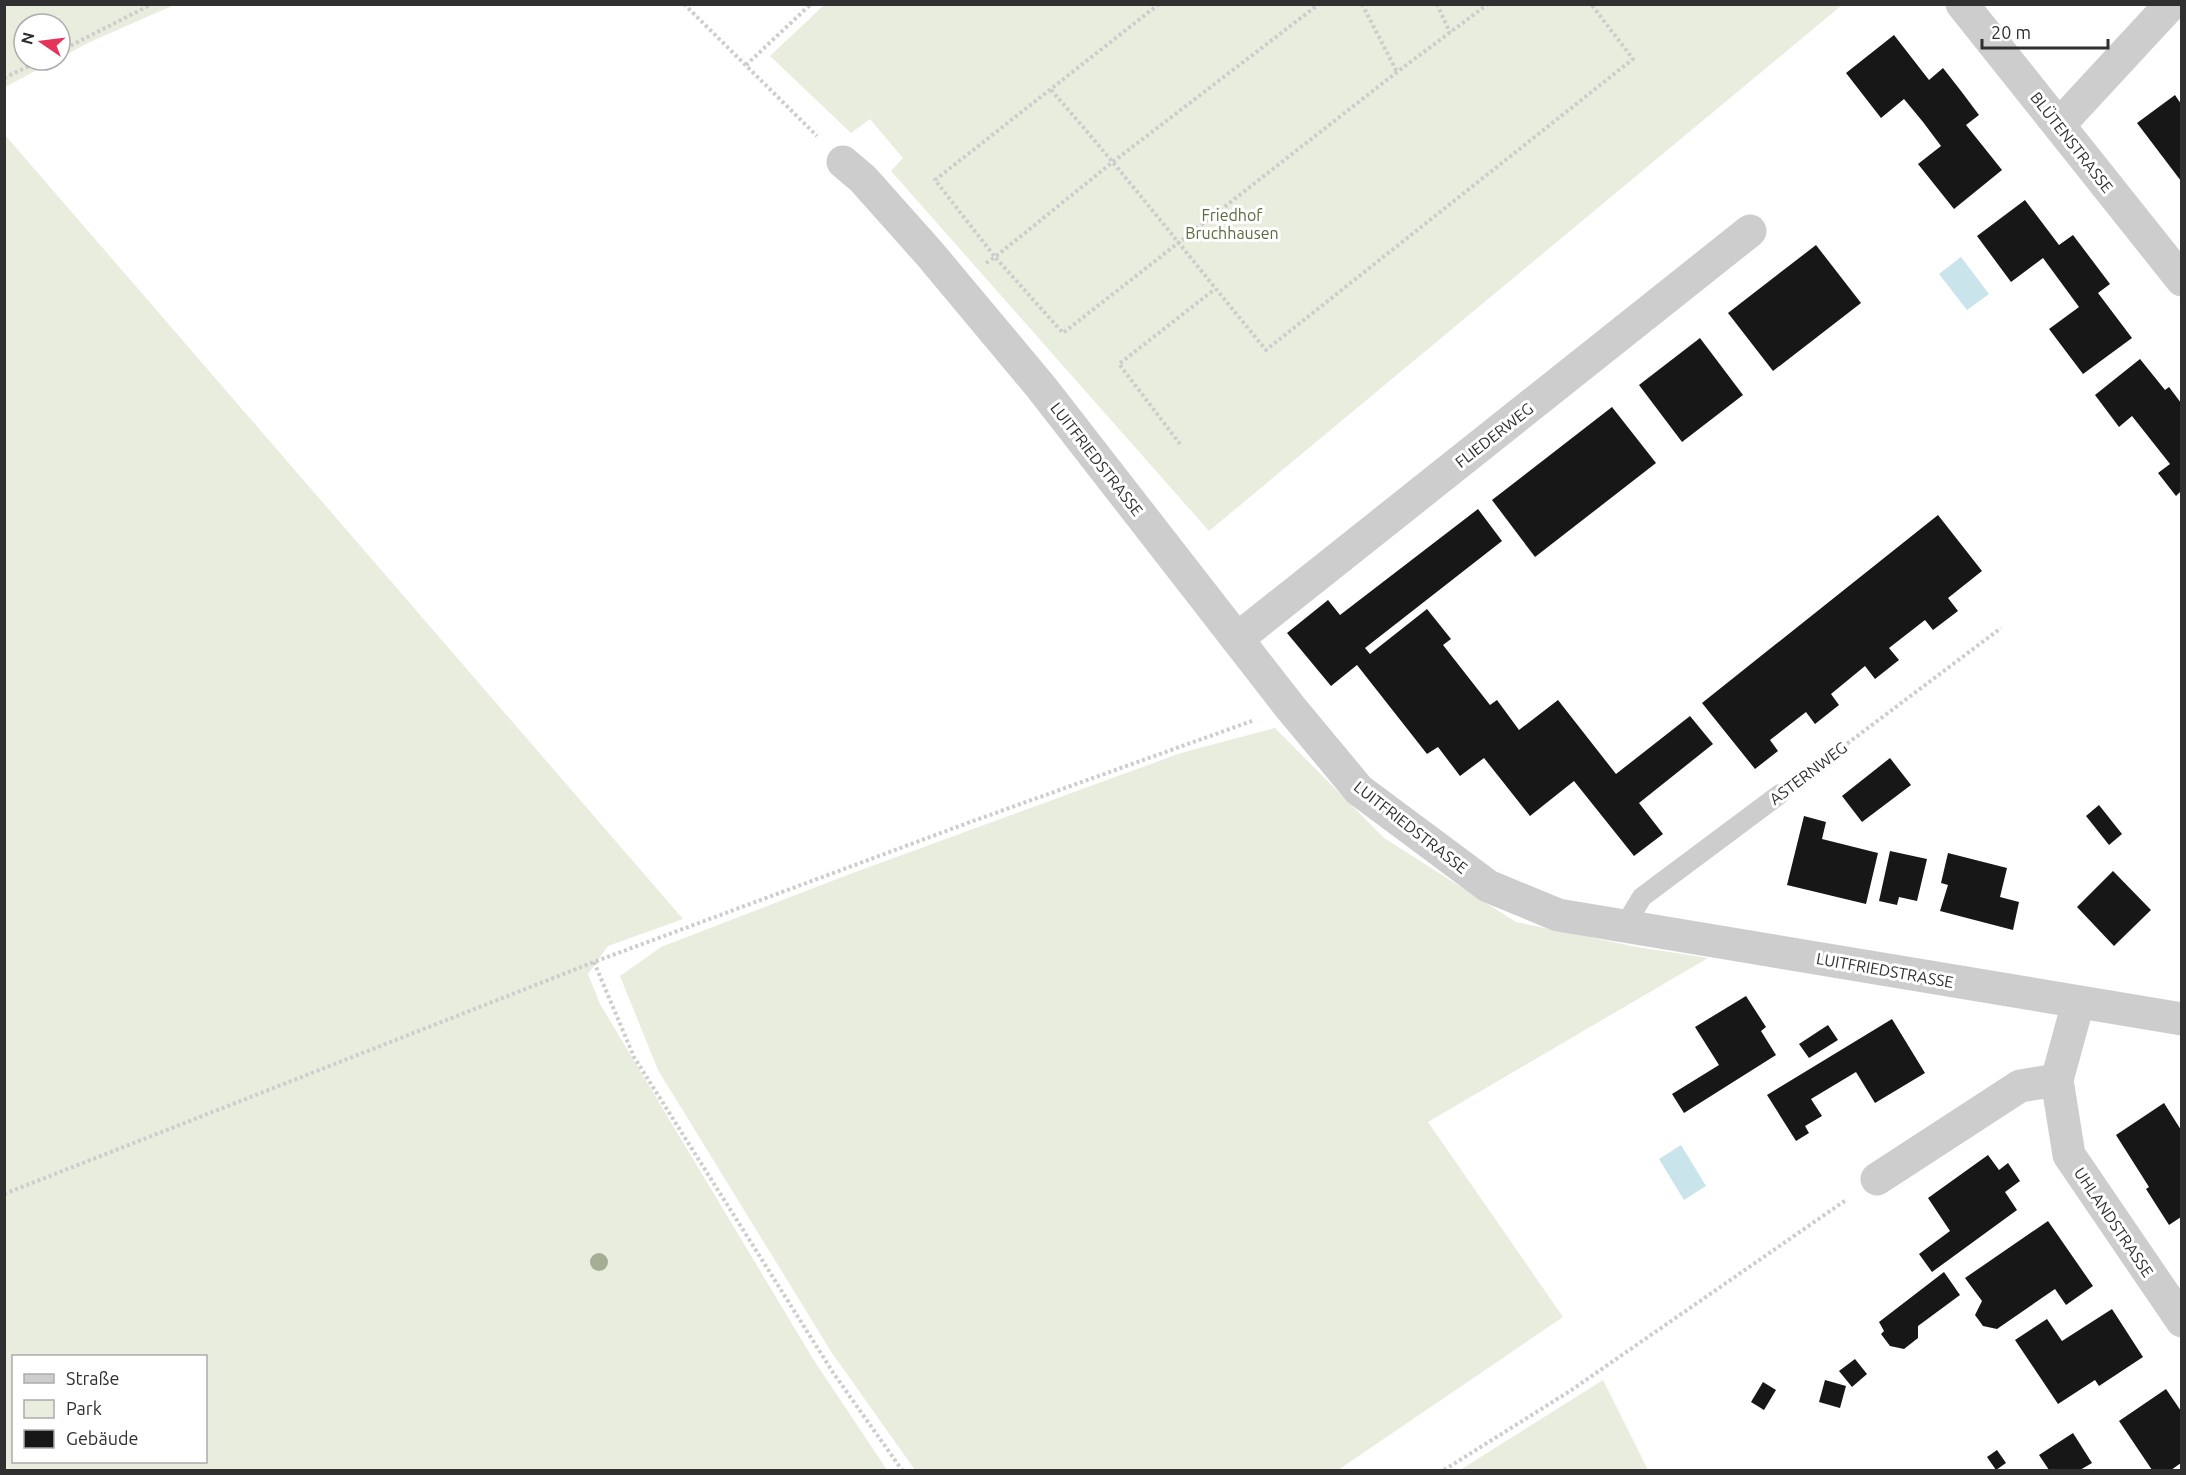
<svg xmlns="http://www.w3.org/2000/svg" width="2186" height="1475" viewBox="0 0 2186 1475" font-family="Ubuntu,sans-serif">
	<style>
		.green { fill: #e8edde; fill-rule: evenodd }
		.water { fill: #cae4ec }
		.building { fill: #171717 }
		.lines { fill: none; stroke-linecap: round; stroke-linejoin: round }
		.path { stroke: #cdcdcd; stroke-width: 4; stroke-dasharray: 3 3; stroke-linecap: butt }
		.lane { stroke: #cdcdcd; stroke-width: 20 }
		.street { stroke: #cdcdcd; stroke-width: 33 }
		.tree { fill: #a4ae94 }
		.labels { text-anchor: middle; stroke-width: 6; stroke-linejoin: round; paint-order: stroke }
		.street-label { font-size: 16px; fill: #303030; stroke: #fff }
		.park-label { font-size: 16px; fill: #5a6c3d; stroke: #fff }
	</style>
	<rect width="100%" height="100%" fill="#fff"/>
	<!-- green -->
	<g class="green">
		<polygon points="5,4 174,4 174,5 90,42 60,58 60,24 24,24 24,60 56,60 5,87"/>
		<polygon points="824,5 824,4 1842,5 1209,531 891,171 903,158 870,119 851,133 770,56"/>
		<path d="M5,135L683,919L608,946L588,974L600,1004L813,1359L887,1470H5ZM206,1356V1462H14V1356Z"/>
		<polygon points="1275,728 1384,838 1516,922 1637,947 1708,958 1428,1122 1563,1317 1338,1470 915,1470 832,1353 658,1070 620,976 661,947 850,874 1181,753"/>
		<polygon points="1603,1380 1648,1470 1460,1470"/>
	</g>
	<!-- water -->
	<g class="water">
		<polygon points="1961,257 1989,294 1967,310 1939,274"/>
		<polygon points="1681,1145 1706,1186 1684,1200 1659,1159"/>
	</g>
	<!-- building -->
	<g class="building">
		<polygon points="1894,35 1929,80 1943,68 1961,91 1979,115 1966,125 2002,170 1954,209 1918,164 1941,146 1923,122 1904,99 1881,118 1846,73"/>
		<polygon points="2175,95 2181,104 2181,181 2137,123"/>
		<polygon points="2025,200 2059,245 2073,235 2110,284 2098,293 2132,338 2083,374 2049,329 2079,307 2043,258 2011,282 1977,236"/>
		<polygon points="1816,245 1861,303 1773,371 1728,313"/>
		<polygon points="1700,338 1743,395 1682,442 1639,385"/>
		<polygon points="2140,359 2165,390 2169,387 2181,403 2181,491 2176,496 2158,473 2170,464 2132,416 2119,427 2095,395"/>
		<polygon points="1612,407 1656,463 1535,557 1492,500"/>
		<polygon points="1478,509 1502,541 1365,648 1370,654 1427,609 1451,639 1443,645 1490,705 1497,700 1519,730 1558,700 1616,774 1690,716 1713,744 1639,803 1663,834 1634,856 1574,781 1530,816 1484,758 1460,776 1438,747 1427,754 1357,665 1331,686 1287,633 1328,600 1340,615"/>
		<polygon points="1938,515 1982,571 1948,598 1958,611 1933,630 1925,620 1889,648 1899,660 1875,679 1865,666 1831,694 1839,705 1815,724 1806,712 1770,740 1778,751 1755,769 1702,703"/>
		<polygon points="1890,758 1911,785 1862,822 1842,796"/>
		<polygon points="2099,805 2122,834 2109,845 2086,816"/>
		<polygon points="1804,816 1826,822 1822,839 1878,853 1866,904 1787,885"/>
		<polygon points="1890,851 1927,859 1917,901 1899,897 1897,905 1879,901"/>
		<polygon points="1948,853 2007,868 2000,897 2019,902 2013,930 1940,911 1948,885 1941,883"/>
		<polygon points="2113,871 2151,910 2114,946 2077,907"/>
		<polygon points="1746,996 1766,1027 1761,1031 1776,1055 1684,1113 1672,1094 1719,1065 1695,1027"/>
		<polygon points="1892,1019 1925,1073 1875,1103 1856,1072 1811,1099 1822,1116 1805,1126 1809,1133 1796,1141 1767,1095"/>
		<polygon points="1828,1025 1838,1040 1809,1058 1799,1044"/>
		<polygon points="2164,1103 2181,1130 2181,1217 2169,1225 2146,1189 2149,1187 2116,1135"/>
		<polygon points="1988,1155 1999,1170 2008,1163 2020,1181 2005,1192 2017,1210 1932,1272 1919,1254 1950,1231 1928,1198"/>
		<polygon points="2048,1221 2093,1286 2066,1305 2055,1289 1997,1329 1983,1326 1975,1315 1982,1301 1965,1278"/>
		<polygon points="1944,1272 1960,1295 1918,1326 1918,1338 1904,1349 1890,1346 1881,1334 1884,1331 1879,1322"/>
		<polygon points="2112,1309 2143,1357 2099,1386 2095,1380 2058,1404 2015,1340 2047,1319 2062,1341"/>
		<polygon points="1855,1359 1867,1374 1852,1387 1839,1371"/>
		<polygon points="1825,1380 1846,1386 1840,1408 1819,1402"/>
		<polygon points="1763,1382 1776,1390 1764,1410 1751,1402"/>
		<polygon points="2166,1389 2181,1411 2181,1463 2171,1470 2152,1470 2119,1421"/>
		<polygon points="2073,1433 2092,1463 2080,1470 2049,1470 2039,1455"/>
		<polygon points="1997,1450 2006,1463 1996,1470 1987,1457"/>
	</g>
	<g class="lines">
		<!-- path -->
		<g class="path">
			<polyline points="684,4 817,136"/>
			<polyline points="1159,4 935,180 995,257 1114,161 1319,4"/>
			<polyline points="1362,4 1397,72"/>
			<polyline points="1437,4 1450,33"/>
			<polyline points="60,51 152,4"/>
			<polyline points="746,65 811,4"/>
			<polyline points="4,78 42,60"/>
			<path d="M1051,90C1125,174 1194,263 1266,350L1633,59L1591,4"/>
			<polyline points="986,263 995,257 1063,333 1397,72 1488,4"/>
			<polyline points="1180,444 1119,364 1215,289"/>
			<polyline points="1804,776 2001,628"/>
			<polyline points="594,962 634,1057 834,1374 902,1470"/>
			<polyline points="4,1194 594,962 973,821 1252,721"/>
			<polyline points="1444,1470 1570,1391 1846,1200"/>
		</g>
		<!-- lane -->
		<polyline class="lane" points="1625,925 1642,897 1780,794"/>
		<!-- street -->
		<g class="street">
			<polyline points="1962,4 2182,280"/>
			<polyline points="2059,125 2171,4"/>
			<polyline points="843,162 863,179 929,253 1041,387 1290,707 1359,790 1488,886 1558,915 2182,1019"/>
			<polyline points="1237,639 1750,231"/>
			<polyline points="2078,1003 2057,1080 2069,1155 2182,1321"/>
			<polyline points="1877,1179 2020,1086 2057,1080"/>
		</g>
	</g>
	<!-- trees -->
	<circle class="tree" cx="599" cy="1262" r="9"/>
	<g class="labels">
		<!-- street labels -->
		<g class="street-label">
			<text transform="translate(2072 142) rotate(52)" y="6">BLÜTENSTRASSE</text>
			<text transform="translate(1494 435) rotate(-38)" y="6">FLIEDERWEG</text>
			<text transform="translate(1097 459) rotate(52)" y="6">LUITFRIEDSTRASSE</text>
			<text transform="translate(1808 773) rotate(-37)" y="6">ASTERNWEG</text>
			<text transform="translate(1411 827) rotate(38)" y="6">LUITFRIEDSTRASSE</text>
			<text transform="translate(1885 970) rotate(10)" y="6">LUITFRIEDSTRASSE</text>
			<text transform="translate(2114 1222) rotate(56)" y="6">UHLANDSTRASSE</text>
		</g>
		<!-- park labels -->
		<g class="park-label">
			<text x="1232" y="221">Friedhof<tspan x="1232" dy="18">Bruchhausen</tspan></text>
		</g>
	</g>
	<!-- border -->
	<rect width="2186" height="1475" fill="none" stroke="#303030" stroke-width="12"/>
	<!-- legend -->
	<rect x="12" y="1355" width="195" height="108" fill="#ffffff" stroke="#acacac" stroke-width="1.5"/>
	<rect x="24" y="1374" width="30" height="9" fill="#cdcdcd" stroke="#acacac" stroke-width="1.5"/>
	<text x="66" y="1385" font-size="18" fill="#303030">Straße</text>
	<rect x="24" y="1400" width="30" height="18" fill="#e8edde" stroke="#acacac" stroke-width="1.5"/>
	<text x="66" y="1415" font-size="18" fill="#303030">Park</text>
	<rect x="24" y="1430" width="30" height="18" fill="#171717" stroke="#acacac" stroke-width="1.5"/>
	<text x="66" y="1445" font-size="18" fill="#303030">Gebäude</text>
	<!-- north arrow -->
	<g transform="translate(42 42) rotate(284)"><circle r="28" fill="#ffffff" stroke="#acacac" stroke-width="1.5"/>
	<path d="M0-4.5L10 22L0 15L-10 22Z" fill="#e5335a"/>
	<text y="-9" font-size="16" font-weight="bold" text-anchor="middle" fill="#303030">N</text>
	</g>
	<!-- scale -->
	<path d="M1982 39v9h126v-9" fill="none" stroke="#303030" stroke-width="3"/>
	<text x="1991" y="39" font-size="18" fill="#303030" stroke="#ffffff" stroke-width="4.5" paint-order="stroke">20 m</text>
</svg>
